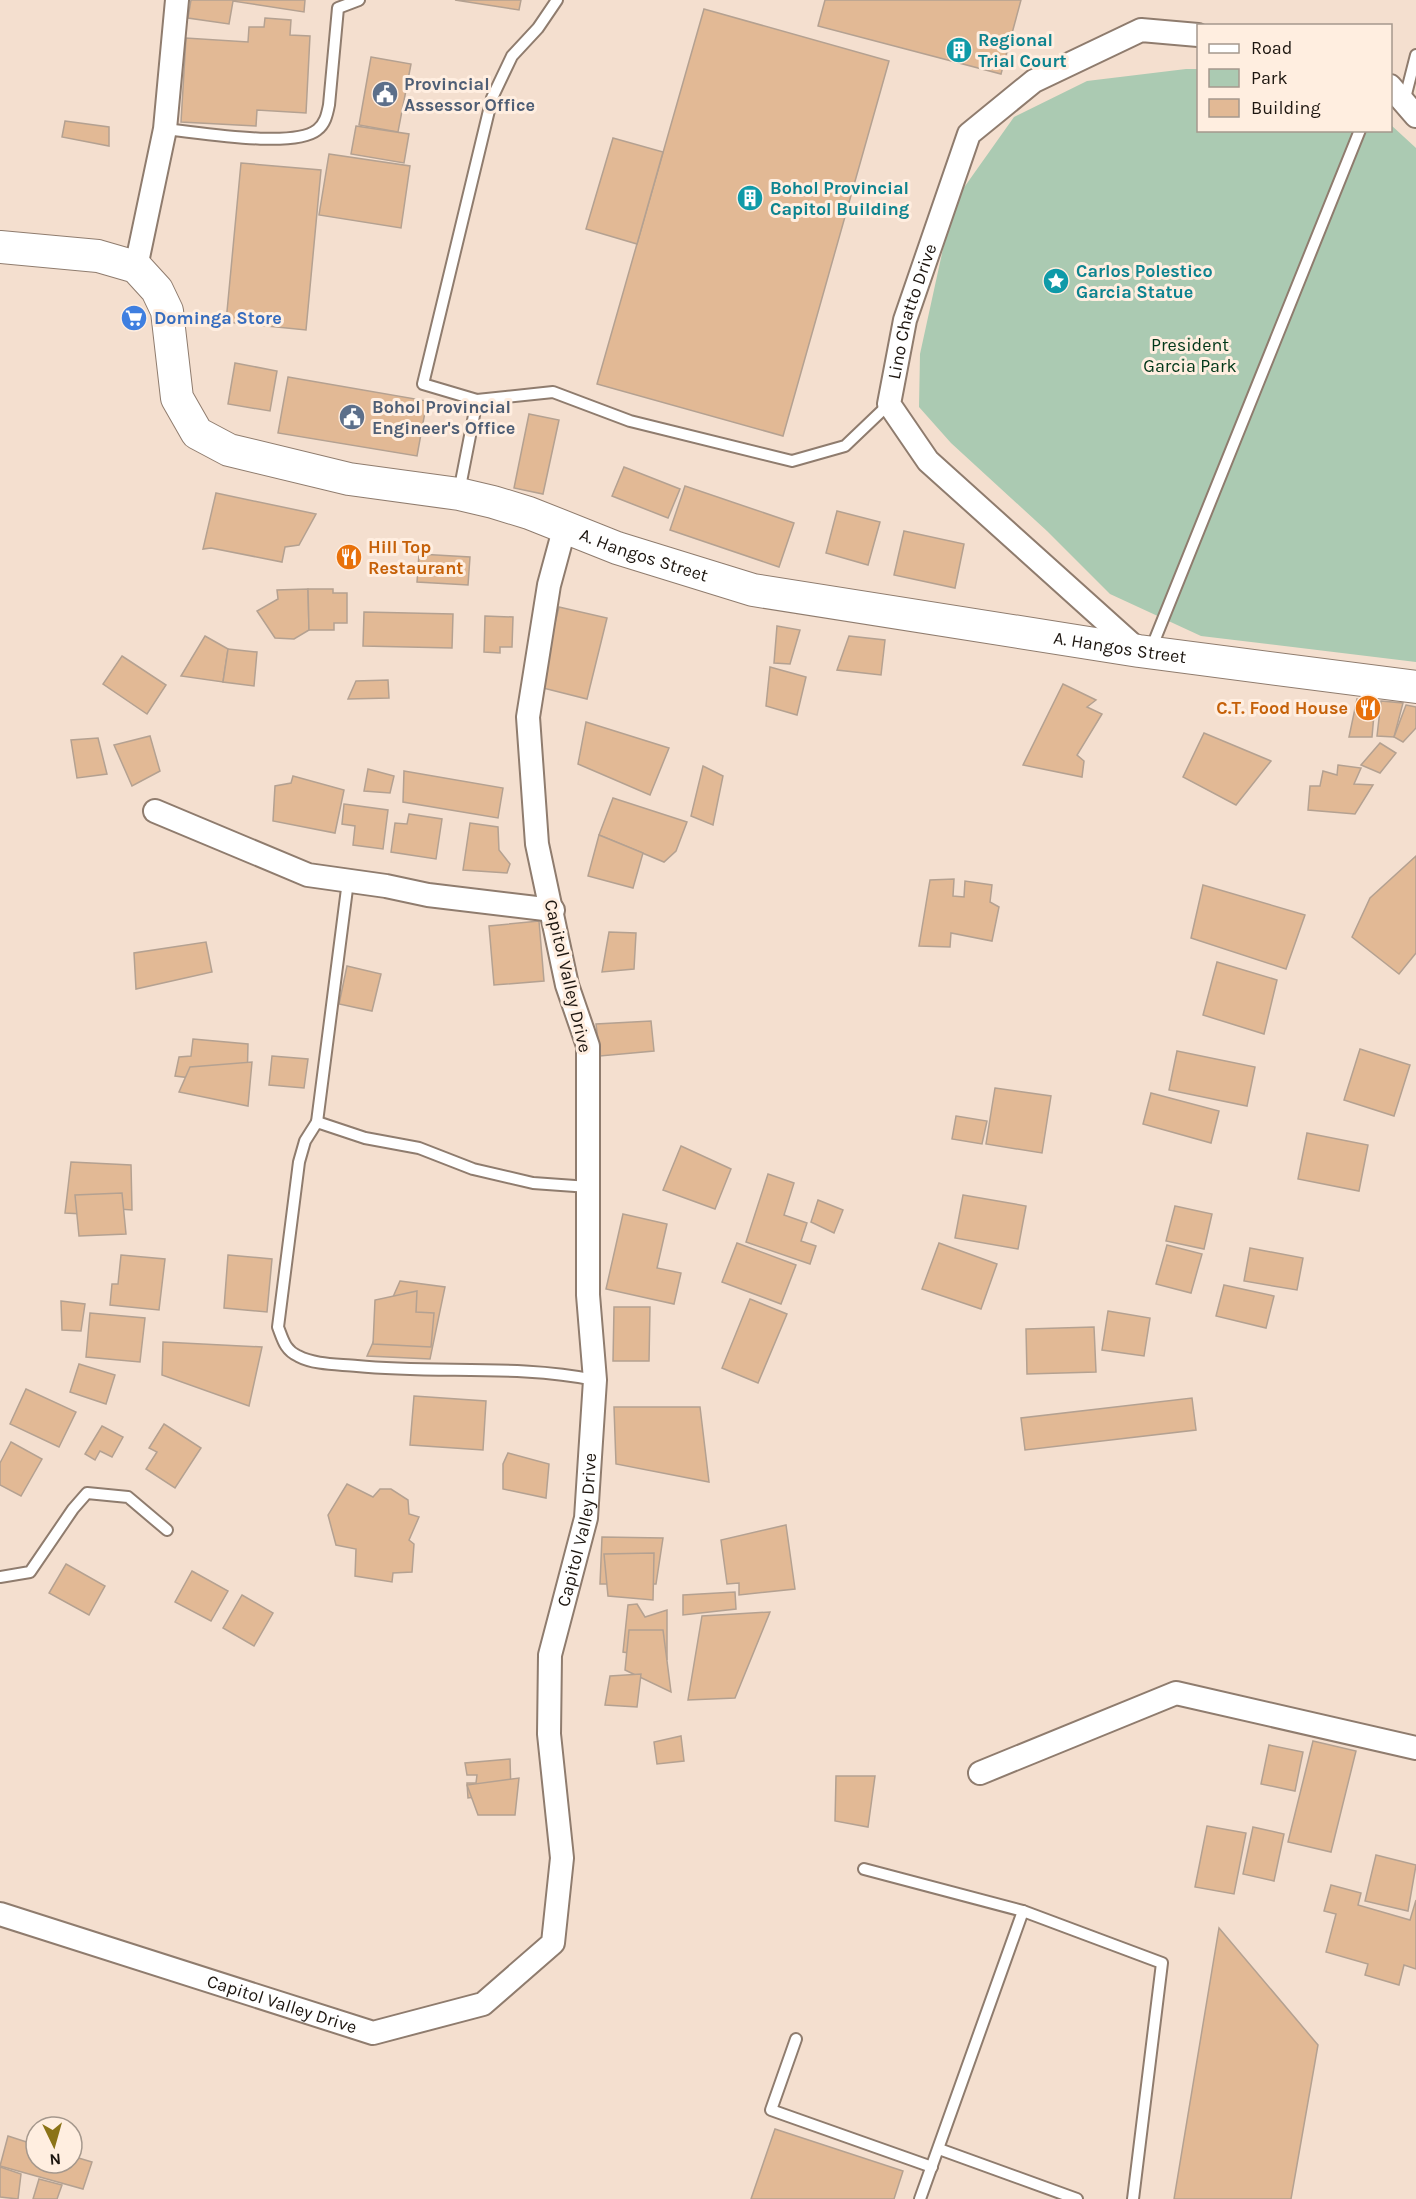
<svg xmlns="http://www.w3.org/2000/svg" width="1416" height="2199" viewBox="0 0 1416 2199" font-family="Karla,sans-serif">
	<style>
		.green { fill: #abcab2 }
		.building { fill: #e2b995; stroke: #b4a191; stroke-width: 1.5 }
		.lines { fill: none; stroke-linecap: round; stroke-linejoin: round }
		.lane-casing { stroke: #8f7c6e; stroke-width: 14 }
		.street-casing { stroke: #8f7c6e; stroke-width: 26 }
		.secondary-casing { stroke: #8f7c6e; stroke-width: 34 }
		.lane { stroke: #fff; stroke-width: 10 }
		.street { stroke: #fff; stroke-width: 22 }
		.secondary { stroke: #fff; stroke-width: 32 }
		.labels { text-anchor: middle; stroke-width: 6; stroke-linejoin: round; paint-order: stroke }
		.culture-label { font-size: 18px; font-weight: bold; fill: #0d838f; stroke: #ffeee0; text-anchor: start }
		.service-label { font-size: 18px; font-weight: bold; fill: #4e5e75; stroke: #ffeee0; text-anchor: start }
		.street-label { font-size: 18px; fill: #1d1610; stroke: #ffeee0 }
		.shop-label { font-size: 18px; font-weight: bold; fill: #366cbe; stroke: #ffeee0; text-anchor: start }
		.park-label { font-size: 18px; fill: #003718; stroke: #ffeee0 }
		.food-label { font-size: 18px; font-weight: bold; fill: #c56008; stroke: #ffeee0; text-anchor: start }
	</style>
	<rect width="100%" height="100%" fill="#f4dfcf"/>
	<!-- green -->
	<polygon class="green" points="1186,69 1198,69 1198,130 1390,130 1391,125 1416,148 1416,662 1201,636 1110,594 1047,531 951,443 919,407 920,354 953,203 1014,117 1087,81"/>
	<!-- building -->
	<g class="building">
		<polygon points="191,0 305,0 304,12 233,1 229,24 188,18"/>
		<polygon points="455,0 521,0 519,10"/>
		<polygon points="825,0 1021,0 1001,74 818,26"/>
		<polygon points="704,9 889,61 783,436 597,384"/>
		<polygon points="265,18 291,20 290,35 310,36 306,113 257,110 256,126 181,122 186,38 248,42 249,27 264,27"/>
		<polygon points="371,57 411,64 398,132 359,125"/>
		<polygon points="65,121 109,127 109,146 62,137"/>
		<polygon points="356,126 409,134 404,163 351,154"/>
		<polygon points="613,138 663,152 637,244 586,229"/>
		<polygon points="329,154 410,166 401,228 319,215"/>
		<polygon points="241,163 321,170 306,330 226,322"/>
		<polygon points="235,363 277,371 270,411 228,404"/>
		<polygon points="288,377 427,401 417,456 278,433"/>
		<polygon points="529,414 559,420 543,494 514,488"/>
		<polygon points="624,467 680,489 668,518 612,496"/>
		<polygon points="685,486 794,523 779,567 670,530"/>
		<polygon points="216,493 316,514 299,545 285,547 282,562 211,548 203,549"/>
		<polygon points="837,511 880,522 868,565 826,553"/>
		<polygon points="904,531 964,544 955,588 894,575"/>
		<polygon points="419,554 470,557 468,585 417,582"/>
		<polygon points="308,589 309,630 294,639 275,638 257,611 278,599 277,590"/>
		<polygon points="308,589 333,589 333,593 347,593 347,623 334,623 334,630 309,630"/>
		<polygon points="559,607 607,618 587,699 539,687"/>
		<polygon points="364,612 453,614 452,648 363,646"/>
		<polygon points="485,616 513,617 512,647 500,647 500,653 484,652"/>
		<polygon points="777,626 800,630 790,664 774,663"/>
		<polygon points="205,636 228,649 223,682 181,676"/>
		<polygon points="849,636 885,640 881,675 837,670"/>
		<polygon points="228,649 257,652 254,686 223,682"/>
		<polygon points="122,656 166,685 147,714 103,684"/>
		<polygon points="770,667 806,677 797,715 766,706"/>
		<polygon points="388,680 389,698 348,699 356,681"/>
		<polygon points="1063,684 1096,700 1087,707 1102,714 1077,755 1084,761 1082,777 1023,765"/>
		<polygon points="1357,699 1375,703 1372,737 1349,737"/>
		<polygon points="1381,701 1403,703 1394,737 1377,736"/>
		<polygon points="1406,705 1416,707 1416,728 1403,742 1394,737"/>
		<polygon points="586,722 669,748 650,795 578,764"/>
		<polygon points="1204,733 1271,761 1236,805 1183,777"/>
		<polygon points="150,736 160,771 132,786 114,745"/>
		<polygon points="98,738 107,774 77,778 71,740"/>
		<polygon points="1380,743 1396,753 1380,773 1361,765"/>
		<polygon points="1338,765 1361,768 1354,784 1373,785 1355,814 1308,810 1310,786 1320,786 1323,771 1337,775"/>
		<polygon points="703,766 723,776 713,825 691,816"/>
		<polygon points="368,769 394,776 390,793 364,791"/>
		<polygon points="404,771 503,788 498,818 403,802"/>
		<polygon points="293,776 344,790 335,833 273,821 275,786 291,783"/>
		<polygon points="613,798 687,822 676,851 664,862 599,835"/>
		<polygon points="344,804 388,810 383,849 353,845 355,826 342,824"/>
		<polygon points="409,814 442,819 436,859 391,852 395,823 407,824"/>
		<polygon points="470,823 498,827 499,850 510,864 507,873 463,870"/>
		<polygon points="599,835 643,853 633,888 588,876"/>
		<polygon points="1416,856 1416,953 1399,974 1352,937 1370,898"/>
		<polygon points="954,879 953,896 964,897 965,881 992,885 990,902 999,907 992,941 951,933 950,947 919,946 930,880"/>
		<polygon points="1203,885 1305,915 1286,969 1191,938"/>
		<polygon points="539,921 544,981 494,985 489,926"/>
		<polygon points="609,932 636,933 634,969 602,972"/>
		<polygon points="206,942 212,972 136,989 134,953"/>
		<polygon points="1217,962 1277,980 1264,1034 1203,1015"/>
		<polygon points="347,966 381,974 372,1011 339,1004"/>
		<polygon points="651,1021 654,1051 600,1056 596,1024"/>
		<polygon points="193,1039 248,1044 247,1085 175,1076 179,1057 191,1056"/>
		<polygon points="1360,1049 1410,1065 1394,1116 1344,1100"/>
		<polygon points="1177,1051 1255,1067 1247,1106 1169,1090"/>
		<polygon points="272,1056 308,1059 304,1088 269,1085"/>
		<polygon points="252,1062 248,1106 179,1092 190,1067"/>
		<polygon points="995,1088 1051,1096 1042,1153 986,1144"/>
		<polygon points="1151,1093 1219,1111 1211,1143 1143,1124"/>
		<polygon points="956,1116 987,1121 982,1144 952,1139"/>
		<polygon points="1307,1133 1368,1145 1359,1191 1298,1179"/>
		<polygon points="681,1146 731,1169 715,1209 663,1190"/>
		<polygon points="71,1162 131,1165 132,1210 104,1208 102,1215 65,1213"/>
		<polygon points="768,1174 794,1183 784,1215 807,1223 801,1241 816,1246 810,1264 746,1242"/>
		<polygon points="122,1193 126,1234 79,1236 75,1195"/>
		<polygon points="963,1195 1026,1206 1018,1249 955,1238"/>
		<polygon points="818,1200 843,1210 834,1233 811,1222"/>
		<polygon points="1175,1206 1212,1214 1204,1249 1166,1241"/>
		<polygon points="623,1214 667,1224 657,1268 681,1273 674,1304 606,1289"/>
		<polygon points="737,1243 796,1265 781,1304 722,1282"/>
		<polygon points="939,1243 997,1264 981,1309 922,1289"/>
		<polygon points="1167,1245 1202,1254 1191,1293 1156,1284"/>
		<polygon points="1250,1248 1303,1258 1297,1290 1244,1281"/>
		<polygon points="121,1255 165,1259 159,1310 110,1305 112,1284 118,1284"/>
		<polygon points="228,1255 272,1259 267,1312 224,1308"/>
		<polygon points="400,1281 445,1287 430,1359 367,1356"/>
		<polygon points="1224,1285 1274,1296 1266,1328 1216,1316"/>
		<polygon points="417,1291 416,1312 434,1313 431,1347 373,1344 375,1300"/>
		<polygon points="750,1299 787,1314 758,1383 722,1368"/>
		<polygon points="61,1301 85,1304 81,1331 62,1330"/>
		<polygon points="614,1307 650,1307 649,1361 613,1361"/>
		<polygon points="1108,1311 1150,1318 1144,1356 1102,1350"/>
		<polygon points="90,1313 145,1318 140,1362 86,1357"/>
		<polygon points="1094,1327 1096,1372 1027,1374 1026,1329"/>
		<polygon points="163,1342 262,1347 249,1406 162,1375"/>
		<polygon points="79,1364 115,1375 106,1404 70,1392"/>
		<polygon points="26,1389 76,1412 59,1447 10,1424"/>
		<polygon points="414,1396 486,1401 483,1450 410,1445"/>
		<polygon points="1192,1398 1196,1430 1025,1450 1021,1418"/>
		<polygon points="614,1407 700,1407 709,1482 616,1464"/>
		<polygon points="164,1424 201,1448 175,1488 146,1469 157,1452 149,1448"/>
		<polygon points="102,1426 123,1437 112,1457 100,1451 95,1460 85,1454"/>
		<polygon points="11,1442 42,1459 21,1496 0,1485 0,1463"/>
		<polygon points="508,1453 549,1464 546,1498 503,1489 503,1464"/>
		<polygon points="347,1484 373,1497 380,1489 391,1489 408,1500 409,1514 419,1517 409,1540 414,1544 412,1572 393,1573 392,1582 355,1576 356,1549 336,1545 328,1515"/>
		<polygon points="786,1525 795,1589 739,1595 739,1583 727,1584 721,1540"/>
		<polygon points="602,1537 663,1538 656,1584 600,1584"/>
		<polygon points="654,1553 653,1600 608,1596 604,1554"/>
		<polygon points="66,1564 105,1586 89,1615 49,1593"/>
		<polygon points="192,1571 228,1591 211,1621 175,1602"/>
		<polygon points="735,1592 736,1609 683,1615 683,1595"/>
		<polygon points="242,1595 273,1613 254,1646 223,1628"/>
		<polygon points="637,1604 645,1617 667,1610 667,1659 623,1652 628,1605"/>
		<polygon points="770,1612 735,1698 688,1700 702,1616"/>
		<polygon points="629,1630 663,1630 671,1692 625,1670"/>
		<polygon points="641,1674 637,1707 605,1705 610,1676"/>
		<polygon points="681,1736 684,1761 657,1764 654,1742"/>
		<polygon points="1313,1741 1356,1751 1331,1852 1288,1842"/>
		<polygon points="1269,1745 1303,1752 1295,1791 1261,1784"/>
		<polygon points="510,1759 511,1793 468,1798 467,1783 476,1783 477,1775 467,1775 465,1763"/>
		<polygon points="836,1776 875,1776 868,1827 835,1821"/>
		<polygon points="519,1778 515,1815 478,1815 467,1785"/>
		<polygon points="1207,1826 1246,1833 1234,1894 1195,1887"/>
		<polygon points="1253,1827 1284,1834 1274,1881 1243,1874"/>
		<polygon points="1376,1855 1416,1865 1408,1911 1365,1901"/>
		<polygon points="1331,1885 1361,1893 1358,1905 1410,1920 1416,1900 1416,1969 1404,1965 1399,1985 1365,1975 1368,1964 1326,1952 1336,1914 1324,1911"/>
		<polygon points="1219,1928 1318,2045 1291,2199 1174,2199"/>
		<polygon points="775,2129 903,2171 894,2199 751,2199"/>
		<polygon points="8,2136 36,2145 36,2163 72,2163 72,2156 92,2162 83,2189 0,2166"/>
		<polygon points="0,2167 21,2174 18,2199 0,2197"/>
		<polygon points="39,2179 62,2185 57,2199 33,2199"/>
	</g>
	<g class="lines">
		<defs>
			<g id="lane">
				<polyline points="1404,102 1416,55"/>
				<path d="M165,129C197,132 293,149 317,130C325,124 327,115 329,105L338,8L359,0"/>
				<polyline points="477,400 553,392 630,421 792,461 845,446 889,404"/>
				<polyline points="459,492 477,400 423,384 492,98 512,56 538,28 557,0"/>
				<polyline points="1151,649 1360,130"/>
				<polyline points="317,1122 348,881"/>
				<path d="M589,1187L533,1183L473,1169L419,1148L365,1138L317,1122L305,1141L299,1162L278,1327C283,1340 285,1350 298,1356C315,1365 338,1364 357,1366C436,1374 517,1364 595,1380"/>
				<polyline points="0,1577 30,1572 73,1509 87,1493 128,1497 167,1530"/>
				<polyline points="864,1869 1023,1911 1162,1963 1133,2199"/>
				<polyline points="796,2039 771,2110 932,2167"/>
				<polyline points="939,2149 1077,2199"/>
				<polyline points="920,2199 1023,1911"/>
			</g>
			<g id="street">
				<polyline points="1390,86 1416,116"/>
				<polyline points="136,267 165,129 177,0"/>
				<path id="s1" d="M1138,650L928,461L889,404L905,320L969,134L1034,81L1141,30L1198,35"/>
				<polyline points="155,811 308,875 386,886 428,895 553,910"/>
				<polyline points="980,1773 1176,1693 1416,1748"/>
				<path id="s2" d="M0,1914L373,2033L483,2004L553,1943L562,1858L549,1734L550,1655L586,1518L595,1380L588,1295V1046L567,985L537,844L528,717L549,585L565,526"/>
			</g>
			<g id="secondary">
				<path id="s3" d="M0,247L98,256L136,267L157,290L167,311L177,398L197,433L229,450L349,479L459,494L493,502L529,513L617,548L753,590L1139,651L1416,687"/>
			</g>
		</defs>
		<!-- lane casing -->
		<use href="#lane" class="lane-casing"/>
		<!-- street casing -->
		<use href="#street" class="street-casing"/>
		<!-- secondary casing -->
		<use href="#secondary" class="secondary-casing"/>
		<!-- lane -->
		<use href="#lane" class="lane"/>
		<!-- street -->
		<use href="#street" class="street"/>
		<!-- secondary -->
		<use href="#secondary" class="secondary"/>
	</g>
	<!-- icons -->
	<defs>
		<symbol id="building-disc" viewBox="-11 -11 22 22"><circle r="9.5" fill="#0f9aa8" stroke="#ffeee0"/><path d="M-4-6H4V6H1V3H-1V6H-4ZM-2.5-4.3h1.7v1.8h-1.7ZM.8-4.3h1.7v1.8H.8ZM-2.5-1h1.7V.8h-1.7ZM.8-1h1.7V.8H.8Z" fill="#fff"/></symbol>
		<symbol id="civic-disc" viewBox="-11 -11 22 22"><circle r="9.5" fill="#5c6f8a" stroke="#ffeee0"/><path d="M-.6-6.5H3V-4.5H.6V-3L4-1V1h2V6H-6V1h2V-1L-.6-3ZM-1.2 2.5V6h2.4V2.5Z" fill="#fff"/></symbol>
		<symbol id="sight-disc" viewBox="-11 -11 22 22"><circle r="9.5" fill="#0f9aa8" stroke="#ffeee0"/><path d="M0-6L1.8-2.2L6-1.7L2.9 1.2L3.7 5.4L0 3.3L-3.7 5.4L-2.9 1.2L-6-1.7L-1.8-2.2Z" fill="#fff"/></symbol>
		<symbol id="supermarket-disc" viewBox="-11 -11 22 22"><circle r="9.5" fill="#3f7fe0" stroke="#ffeee0"/><path d="M-6-5.5h2.5l.6 2H6L4.5 2H-2.5L-4.4-4H-6ZM-1.5 3.2a1.3 1.3 0 1 0 .1 0ZM3 3.2a1.3 1.3 0 1 0 .1 0Z" fill="#fff"/></symbol>
		<symbol id="restaurant-disc" viewBox="-11 -11 22 22"><circle r="9.5" fill="#e8710a" stroke="#ffeee0"/><path d="M-5-6h1v4h1v-4h1v4h1v-4h1v5L-1.5 .5V6h-2V.5L-5-1ZM5-6V6H3V1.5H1.5Q1.5-4 5-6Z" fill="#fff"/></symbol>
	</defs>
	<g fill-rule="evenodd">
		<use href="#building-disc" x="944" y="35" width="30" height="30"/>
		<use href="#civic-disc" x="370" y="79" width="30" height="30"/>
		<use href="#building-disc" x="735" y="183" width="30" height="30"/>
		<use href="#sight-disc" x="1041" y="266" width="30" height="30"/>
		<use href="#supermarket-disc" x="119" y="303" width="30" height="30"/>
		<use href="#civic-disc" x="337" y="402" width="30" height="30"/>
		<use href="#restaurant-disc" x="334" y="542" width="30" height="30"/>
		<use href="#restaurant-disc" x="1353" y="693" width="30" height="30"/>
	</g>
	<g class="labels">
		<!-- culture labels -->
		<g class="culture-label">
			<text x="978" y="46">Regional<tspan x="978" dy="21">Trial Court</tspan></text>
			<text x="770" y="194">Bohol Provincial<tspan x="770" dy="21">Capitol Building</tspan></text>
			<text x="1076" y="277">Carlos Polestico<tspan x="1076" dy="21">Garcia Statue</tspan></text>
		</g>
		<!-- service labels -->
		<g class="service-label">
			<text x="404" y="90">Provincial<tspan x="404" dy="21">Assessor Office</tspan></text>
			<text x="372" y="413">Bohol Provincial<tspan x="372" dy="21">Engineer's Office</tspan></text>
		</g>
		<!-- street labels -->
		<g class="street-label">
			<text dy="6" stroke="none"><textPath href="#s1" startOffset="447">Lino Chatto Drive</textPath></text>
			<text dy="6" stroke="none"><textPath href="#s3" startOffset="786">A. Hangos Street</textPath></text>
			<text dy="6" stroke="none"><textPath href="#s3" startOffset="1272">A. Hangos Street</textPath></text>
			<text transform="translate(568 976) rotate(77)" y="6">Capitol Valley Drive</text>
			<text dy="6" stroke="none"><textPath href="#s2" startOffset="1016">Capitol Valley Drive</textPath></text>
			<text dy="6" stroke="none"><textPath href="#s2" startOffset="296">Capitol Valley Drive</textPath></text>
		</g>
		<!-- shop labels -->
		<g class="shop-label">
			<text x="154" y="324">Dominga Store</text>
		</g>
		<!-- park labels -->
		<g class="park-label">
			<text x="1190" y="351">President<tspan x="1190" dy="21">Garcia Park</tspan></text>
		</g>
		<!-- food labels -->
		<g class="food-label">
			<text x="368" y="553">Hill Top<tspan x="368" dy="21">Restaurant</tspan></text>
			<text x="1348" y="714" text-anchor="end">C.T. Food House</text>
		</g>
	</g>
	<!-- legend -->
	<rect x="1197" y="24" width="195" height="108" fill="#ffeee0" stroke="#a5988d" stroke-width="1.5"/>
	<rect x="1209" y="44" width="30" height="9" fill="#ffffff" stroke="#a5988d" stroke-width="1.5"/>
	<text x="1251" y="54" font-size="18" fill="#1d1610">Road</text>
	<rect x="1209" y="69" width="30" height="18" fill="#abcab2" stroke="#a5988d" stroke-width="1.5"/>
	<text x="1251" y="84" font-size="18" fill="#1d1610">Park</text>
	<rect x="1209" y="99" width="30" height="18" fill="#e2b995" stroke="#a5988d" stroke-width="1.5"/>
	<text x="1251" y="114" font-size="18" fill="#1d1610">Building</text>
	<!-- north arrow -->
	<g transform="translate(54 2145) rotate(175)"><circle r="28" fill="#ffeee0" stroke="#a5988d" stroke-width="1.5"/>
	<path d="M0-4.5L10 22L0 15L-10 22Z" fill="#8b7317"/>
	<text y="-9" font-size="16" font-weight="bold" text-anchor="middle" fill="#1d1610">N</text>
	</g>
</svg>
